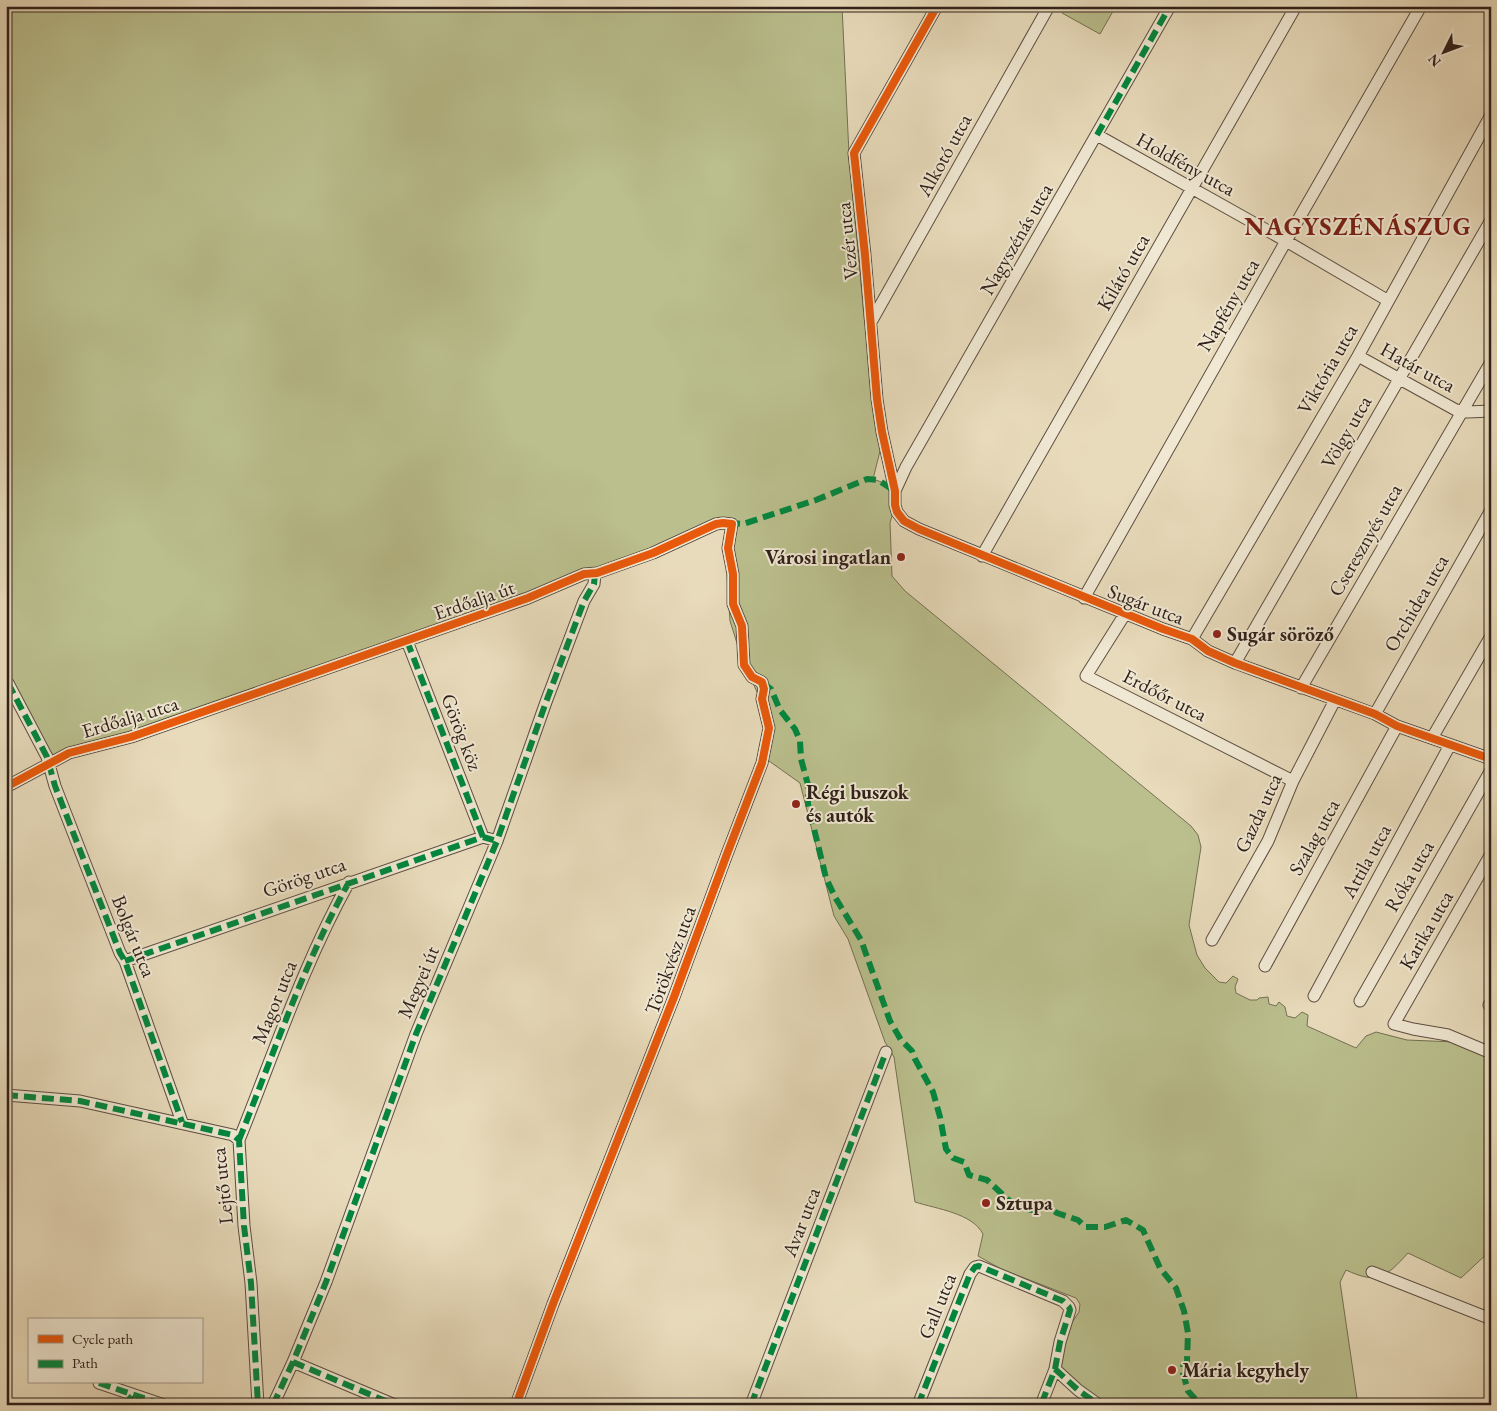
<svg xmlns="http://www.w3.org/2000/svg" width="1497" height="1411" font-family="'EB Garamond',serif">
	<rect width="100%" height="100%" fill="#e8dbbb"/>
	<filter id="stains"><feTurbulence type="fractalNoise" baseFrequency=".004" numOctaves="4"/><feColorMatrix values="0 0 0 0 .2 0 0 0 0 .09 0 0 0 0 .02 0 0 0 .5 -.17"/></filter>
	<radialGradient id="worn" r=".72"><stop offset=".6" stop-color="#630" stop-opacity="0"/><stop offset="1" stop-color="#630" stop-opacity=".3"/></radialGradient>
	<!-- green -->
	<path fill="#babf8d" stroke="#747054" d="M 6,6 L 842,6 L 849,154 L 864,316 L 881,447 L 873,479 L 884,483 L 895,491 L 895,505 L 890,523 L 892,576 L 905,591 L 1191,826 L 1198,835 L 1201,847 L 1189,925 L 1197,955 L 1205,968 L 1219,982 L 1226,983 L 1233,976 L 1238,979 L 1235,987 L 1236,993 L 1250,1000 L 1257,1000 L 1259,998 L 1268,997 L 1269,1004 L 1276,1006 L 1279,1002 L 1285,1007 L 1287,1016 L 1295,1018 L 1302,1012 L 1308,1015 L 1307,1026 L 1356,1048 L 1366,1036 L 1376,1032 L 1407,1040 L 1456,1042 L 1491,1059 L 1491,1250 L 1461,1278 L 1408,1253 C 1386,1277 1378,1285 1346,1270 L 1340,1282 L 1358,1405 L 1106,1405 L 1068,1377 L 1059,1368 L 1071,1324 L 1079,1312 L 1080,1304 L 1076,1298 L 1001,1269 L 978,1256 L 983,1234 C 972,1213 937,1209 915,1202 L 894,1057 L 885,1042 L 848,939 L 834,916 L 800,783 L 762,756 L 765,710 L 741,656 L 730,621 L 727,575 L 732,524 L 698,533 L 53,761 L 6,675 Z
		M 1066,6 L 1116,6 L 1100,34 L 1062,13 Z"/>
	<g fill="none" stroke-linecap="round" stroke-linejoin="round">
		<defs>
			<path id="minor" d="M 937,6 L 854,153 L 865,255 L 877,399 L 882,432 L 895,491 L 895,505 L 897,512 L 904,521 L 919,529 L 1163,629 L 1192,639 L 1208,651 L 1235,663 L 1375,714 L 1397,726 L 1491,759
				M 1097,135 L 1286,241 L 1387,300
				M 871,322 L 1049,6
				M 1358,356 L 1456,410 L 1468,412 L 1491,411
				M 895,491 L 906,467 L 1170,6
				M 982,556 L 1296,6
				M 1084,598 L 1286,241 L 1421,6
				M 1125,614 L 1086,676 L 1293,781
				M 1192,639 L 1358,356 L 1491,115
				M 407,641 L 483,837
				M 1235,663 L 1491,220
				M 8,683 L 47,757 L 55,786 L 120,953 L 125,961 L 182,1122
				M 1301,688 L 1491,362
				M 1375,714 L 1491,510
				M 1432,738 L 1491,636
				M 6,787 L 69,753 L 131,737 L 528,598 L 584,574 L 597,573 L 653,553 L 716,524 L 723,523 L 732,524 L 728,548 L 733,574 L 733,604 L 742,626 L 744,665 L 752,677 L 762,682 L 764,689 L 762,699 L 769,728 L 762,763 L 727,854 L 674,997 L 553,1304 L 516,1405
				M 1491,854 L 1394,1024 L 1413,1029 L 1448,1035 L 1491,1053
				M 1212,940 L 1268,841 L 1293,781 L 1335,700
				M 125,961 L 483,837 L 497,841
				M 1265,966 L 1397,726
				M 1314,996 L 1450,745
				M 1360,1001 L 1491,770
				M 1489,1005 L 1491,1006
				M 6,1095 L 80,1101 L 233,1135 L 239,1140 L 244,1226 L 251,1283 L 258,1405
				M 239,1140 C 274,1053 304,963 349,882
				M 1372,1272 L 1491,1319
				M 293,1362 L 395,1405
				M 1055,1369 L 1078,1390 L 1099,1405
				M 99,1383 L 164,1405
				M 273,1405 L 293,1362 L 326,1282 L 416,1034 L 497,841 L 546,702 L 584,601 L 594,584 L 595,574
				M 751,1405 L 886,1052
				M 918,1405 L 970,1274 L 975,1267 L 979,1266 L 1063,1301 L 1069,1307 L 1070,1310 L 1060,1342 L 1055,1369 L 1041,1405"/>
		</defs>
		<!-- minor casing -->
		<use href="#minor" stroke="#5d4f42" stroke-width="13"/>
		<!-- minor -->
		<use href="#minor" stroke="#f0e8d3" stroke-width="11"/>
		<!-- quiet -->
		<path stroke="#00873e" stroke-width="6" stroke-dasharray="12 6" stroke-linecap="butt" d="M 1097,135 L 1170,6
			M 728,523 L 743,524 L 816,500 L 867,479 L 878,480 L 895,491
			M 407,641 L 483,837
			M 762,682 L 771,689 L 780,710 L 795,729 L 800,741 L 801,759 L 808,785 L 808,804 L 826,878 L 835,897 L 861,940 L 890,1021 L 901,1040 L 912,1051 L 915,1059 L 933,1092 L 940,1117 L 946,1149 L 953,1158 L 964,1162 L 969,1175 L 987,1180 L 1014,1205 L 1032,1210 L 1039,1205 L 1046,1206 L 1057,1213 L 1078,1220 L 1085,1227 L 1105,1227 L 1126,1220 L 1143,1230 L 1160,1268 L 1176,1288 L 1184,1311 L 1188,1333 L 1187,1361 L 1183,1366 L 1183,1373 L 1188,1391 L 1196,1400 L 1216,1405
			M 8,683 L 47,757 L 55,786 L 120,953 L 125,961 L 182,1122
			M 125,961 L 483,837 L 497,841
			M 6,1095 L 80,1101 L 233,1135 L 239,1140 L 244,1226 L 251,1283 L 258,1405
			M 239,1140 C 274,1053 304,963 349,882
			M 293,1362 L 395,1405
			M 1055,1369 L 1078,1390 L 1099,1405
			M 99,1383 L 164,1405
			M 124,1405 L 132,1396
			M 273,1405 L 293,1362 L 326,1282 L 416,1034 L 497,841 L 546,702 L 584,601 L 594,584 L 595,574
			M 751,1405 L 886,1052
			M 918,1405 L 970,1274 L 975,1267 L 979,1266 L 1063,1301 L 1069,1307 L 1070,1310 L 1060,1342 L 1055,1369 L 1041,1405"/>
		<defs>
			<path id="cycleway" d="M 937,6 L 854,153 L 865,255 L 877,399 L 882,432 L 895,491 L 895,505 L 897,512 L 904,521 L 919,529 L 1163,629 L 1192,639 L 1208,651 L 1235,663 L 1375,714 L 1397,726 L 1491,759
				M 6,787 L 69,753 L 131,737 L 528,598 L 584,574 L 597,573 L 653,553 L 716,524 L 723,523 L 732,524 L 728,548 L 733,574 L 733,604 L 742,626 L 744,665 L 752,677 L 762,682 L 764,689 L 762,699 L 769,728 L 762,763 L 727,854 L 674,997 L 553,1304 L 516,1405"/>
		</defs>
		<!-- cycleway casing -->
		<use href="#cycleway" stroke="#f0e8d3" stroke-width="11"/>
		<!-- cycleway -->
		<use href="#cycleway" stroke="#e8590c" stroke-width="8"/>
	</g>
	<!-- markers -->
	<g fill="#8f2418" stroke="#f0e8d3" stroke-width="2">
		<circle cx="901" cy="557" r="5"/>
		<circle cx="1217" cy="634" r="5"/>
		<circle cx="796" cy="804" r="5"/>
		<circle cx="986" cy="1203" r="5"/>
		<circle cx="1172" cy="1370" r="5"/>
	</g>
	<g text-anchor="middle" stroke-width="4" stroke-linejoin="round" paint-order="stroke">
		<!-- street labels -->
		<g font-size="20" fill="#2f201a" stroke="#f0e8d3">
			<text transform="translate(944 155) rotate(-61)" y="7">Alkotó utca</text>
			<text transform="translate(1186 164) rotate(29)" y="7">Holdfény utca</text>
			<text transform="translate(1016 239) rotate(-60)" y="7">Nagyszénás utca</text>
			<text transform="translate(847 241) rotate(-96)" y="7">Vezér utca</text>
			<text transform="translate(1123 272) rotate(-60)" y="7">Kilátó utca</text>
			<text transform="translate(1228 305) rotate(-60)" y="7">Napfény utca</text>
			<text transform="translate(1418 367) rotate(29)" y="7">Határ utca</text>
			<text transform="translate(1327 369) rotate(-60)" y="7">Viktória utca</text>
			<text transform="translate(1346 432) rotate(-60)" y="7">Völgy utca</text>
			<text transform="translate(1365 540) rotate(-60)" y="7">Cseresznyés utca</text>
			<text transform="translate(474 600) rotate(-19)" y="7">Erdőalja út</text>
			<text transform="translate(1416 603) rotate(-60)" y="7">Orchidea utca</text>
			<text transform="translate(1146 604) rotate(21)" y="7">Sugár utca</text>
			<text transform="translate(1165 695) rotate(27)" y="7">Erdőőr utca</text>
			<text transform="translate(130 717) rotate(-17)" y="7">Erdőalja utca</text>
			<text transform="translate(462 732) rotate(69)" y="7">Görög köz</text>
			<text transform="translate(1258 813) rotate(-65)" y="7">Gazda utca</text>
			<text transform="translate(1314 837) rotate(-61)" y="7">Szalag utca</text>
			<text transform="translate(1366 861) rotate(-61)" y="7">Attila utca</text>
			<text transform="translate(1409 876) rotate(-60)" y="7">Róka utca</text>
			<text transform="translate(304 877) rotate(-19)" y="7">Görög utca</text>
			<text transform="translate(1426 930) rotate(-60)" y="7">Karika utca</text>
			<text transform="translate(134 936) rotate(68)" y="7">Bolgár utca</text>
			<text transform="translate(670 960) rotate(-70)" y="7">Törökvész utca</text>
			<text transform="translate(418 982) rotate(-67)" y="7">Megyei út</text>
			<text transform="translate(274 1002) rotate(-68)" y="7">Magor utca</text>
			<text transform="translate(222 1186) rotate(-96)" y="7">Lejtő utca</text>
			<text transform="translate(801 1222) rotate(-69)" y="7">Avar utca</text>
			<text transform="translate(937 1306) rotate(-68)" y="7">Gall utca</text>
		</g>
		<!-- poi labels -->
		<g font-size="20" font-weight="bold" fill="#2f201a" stroke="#f0e8d3" text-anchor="start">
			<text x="891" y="564" text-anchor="end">Városi ingatlan</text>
			<text x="1227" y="641">Sugár söröző</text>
			<text x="806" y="799">Régi buszok<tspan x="806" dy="23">és autók</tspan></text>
			<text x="996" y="1210">Sztupa</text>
			<text x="1182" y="1377">Mária kegyhely</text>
		</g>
		<!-- district labels -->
		<g font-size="25" font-weight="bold" letter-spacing="1" fill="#7a1f14" stroke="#f0e8d3">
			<text x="1358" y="235">NAGYSZÉNÁSZUG</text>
		</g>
	</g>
	<!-- margin -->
	<rect width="1497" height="1411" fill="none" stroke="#e8dbbb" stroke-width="25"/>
	<rect x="8" y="8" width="1482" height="1396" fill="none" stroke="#2f201a" stroke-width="2.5"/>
	<rect x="12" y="12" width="1472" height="1386" fill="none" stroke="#2f201a"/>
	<!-- legend -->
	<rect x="28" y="1318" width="175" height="65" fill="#f0e8d3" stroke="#a39889"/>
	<rect x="38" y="1335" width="25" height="8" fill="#e8590c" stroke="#a39889"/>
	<text x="72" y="1344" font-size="15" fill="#2f201a">Cycle path</text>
	<rect x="38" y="1360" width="25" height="8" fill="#00873e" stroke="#a39889"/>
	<text x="72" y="1368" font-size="15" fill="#2f201a">Path</text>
	<!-- north arrow -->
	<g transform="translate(1444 52) rotate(228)" stroke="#f0e8d3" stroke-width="4" paint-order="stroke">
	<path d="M0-4L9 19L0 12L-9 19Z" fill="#2f201a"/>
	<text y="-8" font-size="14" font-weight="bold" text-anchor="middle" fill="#2f201a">N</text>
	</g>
	<rect width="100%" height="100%" filter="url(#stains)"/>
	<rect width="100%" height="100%" fill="url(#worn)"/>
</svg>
